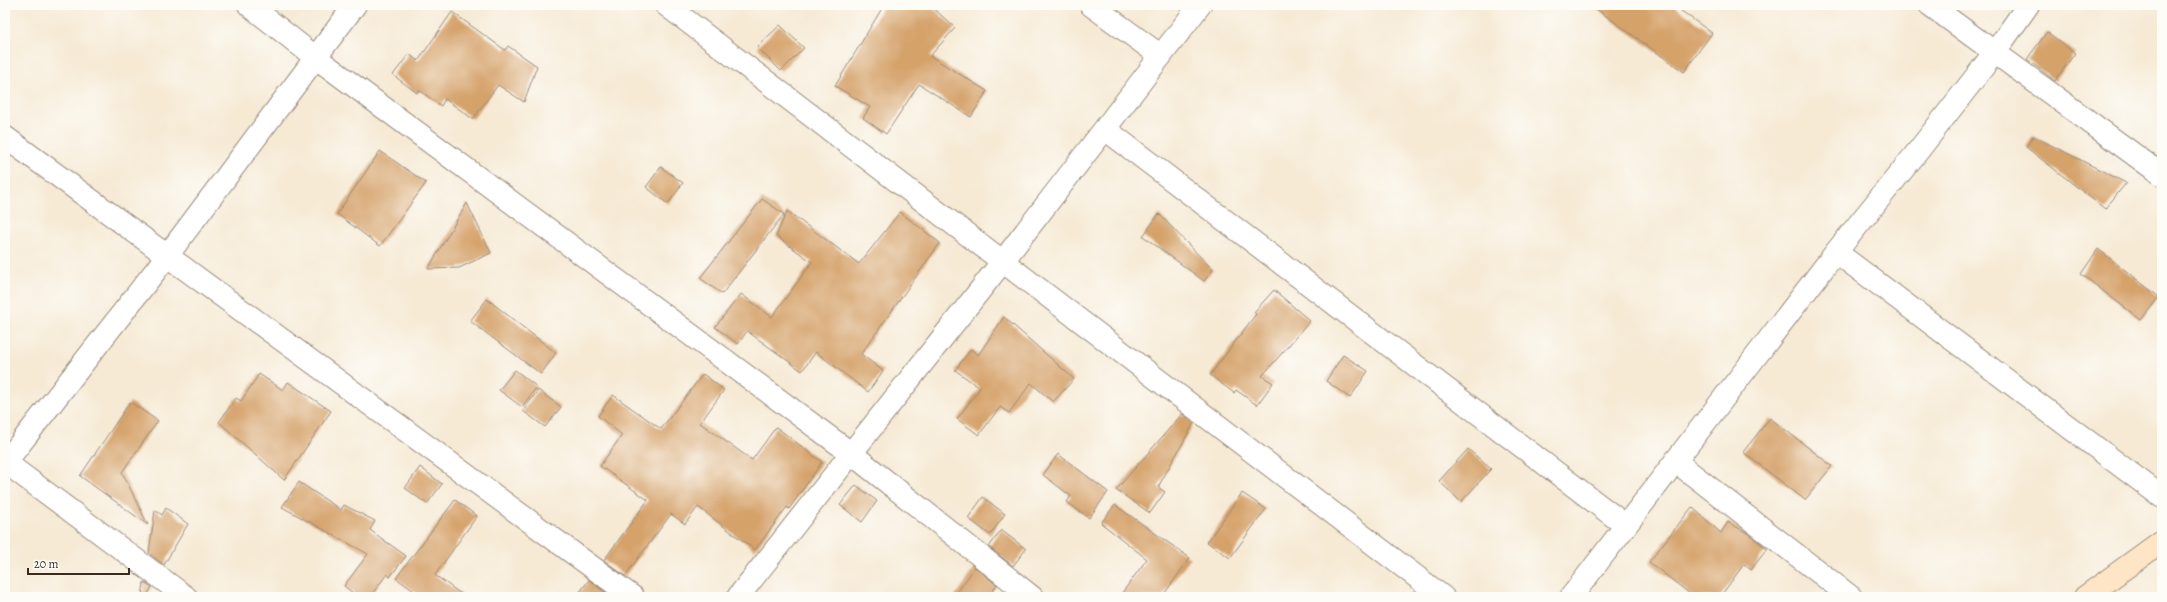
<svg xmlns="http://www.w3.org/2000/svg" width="2167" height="602" font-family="Alegreya,serif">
	<rect width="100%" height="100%" fill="#fdfcf7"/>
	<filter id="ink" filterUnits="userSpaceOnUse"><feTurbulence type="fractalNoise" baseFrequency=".025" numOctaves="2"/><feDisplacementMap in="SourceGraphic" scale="8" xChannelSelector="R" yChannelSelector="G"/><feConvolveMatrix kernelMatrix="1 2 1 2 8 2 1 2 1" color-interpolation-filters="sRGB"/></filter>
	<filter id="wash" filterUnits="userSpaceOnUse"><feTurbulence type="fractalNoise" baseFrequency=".012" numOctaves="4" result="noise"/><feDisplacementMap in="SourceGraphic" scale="16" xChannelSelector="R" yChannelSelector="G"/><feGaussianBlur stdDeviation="0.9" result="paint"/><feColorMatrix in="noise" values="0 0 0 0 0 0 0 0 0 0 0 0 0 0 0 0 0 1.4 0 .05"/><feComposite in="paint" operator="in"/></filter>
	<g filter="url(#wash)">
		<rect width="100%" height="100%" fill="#f6ead5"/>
		<g id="blocks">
			<!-- building -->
			<path fill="#d5a26a" d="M 884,5 L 930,5 L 955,28 L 930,56 L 987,91 L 971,117 L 919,84 L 886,134 L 863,118 L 870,107 L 835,86 Z
				M 1591,5 L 1673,5 L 1712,33 L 1684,72 Z
				M 452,12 L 505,50 L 508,46 L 537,66 L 524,102 L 498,85 L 473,119 L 445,99 L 441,106 L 419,90 L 417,93 L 393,75 L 409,54 L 418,61 Z
				M 780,25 L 804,48 L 781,71 L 757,47 Z
				M 2047,32 L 2075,53 L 2055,81 L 2027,59 Z
				M 2033,136 L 2126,183 L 2105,209 L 2026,147 Z
				M 380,151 L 426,183 L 380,246 L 337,214 Z
				M 661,167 L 683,183 L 668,204 L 646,187 Z
				M 762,199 L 784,214 L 722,294 L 700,278 Z
				M 467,203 L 491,253 L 459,268 L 428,269 Z
				M 787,211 L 859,264 L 900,212 L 940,243 L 861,354 L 883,371 L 868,392 L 816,352 L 802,371 L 747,331 L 738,344 L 715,327 L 741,294 L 772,317 L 812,262 L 776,236 Z
				M 1159,214 L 1213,270 L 1204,281 L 1143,236 Z
				M 2098,249 L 2159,297 L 2141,320 L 2081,274 Z
				M 1274,290 L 1310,321 L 1262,376 L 1273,383 L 1257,405 L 1236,390 L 1234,393 L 1210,375 L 1256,314 L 1254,312 Z
				M 487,299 L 556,353 L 541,374 L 470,321 Z
				M 1004,317 L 1074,379 L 1053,402 L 1031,383 L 1009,413 L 1000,407 L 979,435 L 957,419 L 980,388 L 955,370 L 971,349 L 978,355 Z
				M 1343,355 L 1368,371 L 1350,398 L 1326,381 Z
				M 515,370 L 537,387 L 522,407 L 499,390 Z
				M 259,374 L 283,390 L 288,382 L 331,411 L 284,480 L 219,422 L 236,398 L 241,401 Z
				M 703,374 L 724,390 L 700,423 L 752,460 L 776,427 L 822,462 L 789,509 L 787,507 L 755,550 L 698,507 L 685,524 L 671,514 L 625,576 L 604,560 L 648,500 L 600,466 L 622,435 L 598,416 L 613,395 L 661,429 Z
				M 538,390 L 561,407 L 545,427 L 523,411 Z
				M 130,402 L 158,421 L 122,472 L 148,525 L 80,476 Z
				M 1182,414 L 1194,423 L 1158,487 L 1165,492 L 1150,513 L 1116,490 Z
				M 1770,418 L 1832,466 L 1805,500 L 1743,452 Z
				M 1468,449 L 1491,469 L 1461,502 L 1439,481 Z
				M 1058,454 L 1108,492 L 1089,518 L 1067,502 L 1071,496 L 1043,475 Z
				M 420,467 L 442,484 L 427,504 L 405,488 Z
				M 299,482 L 341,510 L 344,505 L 375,521 L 370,530 L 406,556 L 390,577 L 387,574 L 370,597 L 358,597 L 344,586 L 368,554 L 282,507 Z
				M 856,485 L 877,501 L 862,522 L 840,505 Z
				M 1242,493 L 1266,509 L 1230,558 L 1207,542 Z
				M 983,497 L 1005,514 L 990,535 L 968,518 Z
				M 455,500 L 477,516 L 435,575 L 465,597 L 422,597 L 396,578 Z
				M 1115,505 L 1190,558 L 1162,597 L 1119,597 L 1147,559 L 1101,523 Z
				M 1692,507 L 1721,533 L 1728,522 L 1747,533 L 1767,549 L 1751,570 L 1744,564 L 1720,597 L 1694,597 L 1649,562 Z
				M 166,508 L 188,524 L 164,565 L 149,553 L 155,510 L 162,515 Z
				M 1001,530 L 1026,549 L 1013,566 L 989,547 Z
				M 975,567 L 997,585 L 988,597 L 954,597 Z
				M 589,580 L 610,596 L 609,597 L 576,597 Z
				M 144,582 L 152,587 L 146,597 L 142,597 Z"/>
		</g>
	</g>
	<g filter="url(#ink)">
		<use href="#blocks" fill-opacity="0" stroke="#988a7a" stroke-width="1"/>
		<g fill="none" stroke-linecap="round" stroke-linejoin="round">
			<defs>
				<path id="street" d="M 249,5 L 315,57 L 852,454 L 1032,597
					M 666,5 L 1443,597
					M 1091,5 L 1161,56
					M 1930,5 L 2162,175
					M 1105,129 L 1625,525
					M 5,137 L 633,597
					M 1836,252 L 2162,497
					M 1675,461 L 1851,597
					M 5,462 L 186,597
					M 5,463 L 167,256 L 355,5
					M 738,597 L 1003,261 L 1200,5
					M 1571,597 L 1836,252 L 1918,151 L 1995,52 L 2028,5"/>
				<path id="secondary" d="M 2085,597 L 2162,541"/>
			</defs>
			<!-- street casing -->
			<use href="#street" stroke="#988a7a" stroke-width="24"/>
			<!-- secondary casing -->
			<use href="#secondary" stroke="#988a7a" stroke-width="24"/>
			<!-- street -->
			<use href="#street" stroke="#fff" stroke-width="22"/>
			<!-- secondary -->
			<use href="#secondary" stroke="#fde5c5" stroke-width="22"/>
		</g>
	</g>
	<!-- margin -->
	<rect width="2167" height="602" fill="none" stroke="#fdfcf7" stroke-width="20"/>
	<!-- scale -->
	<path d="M28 568v6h101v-6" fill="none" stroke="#3b2a1e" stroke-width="2"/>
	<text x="34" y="568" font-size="12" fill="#3b2a1e" stroke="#fdfcf7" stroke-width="3" paint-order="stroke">20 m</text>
</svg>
